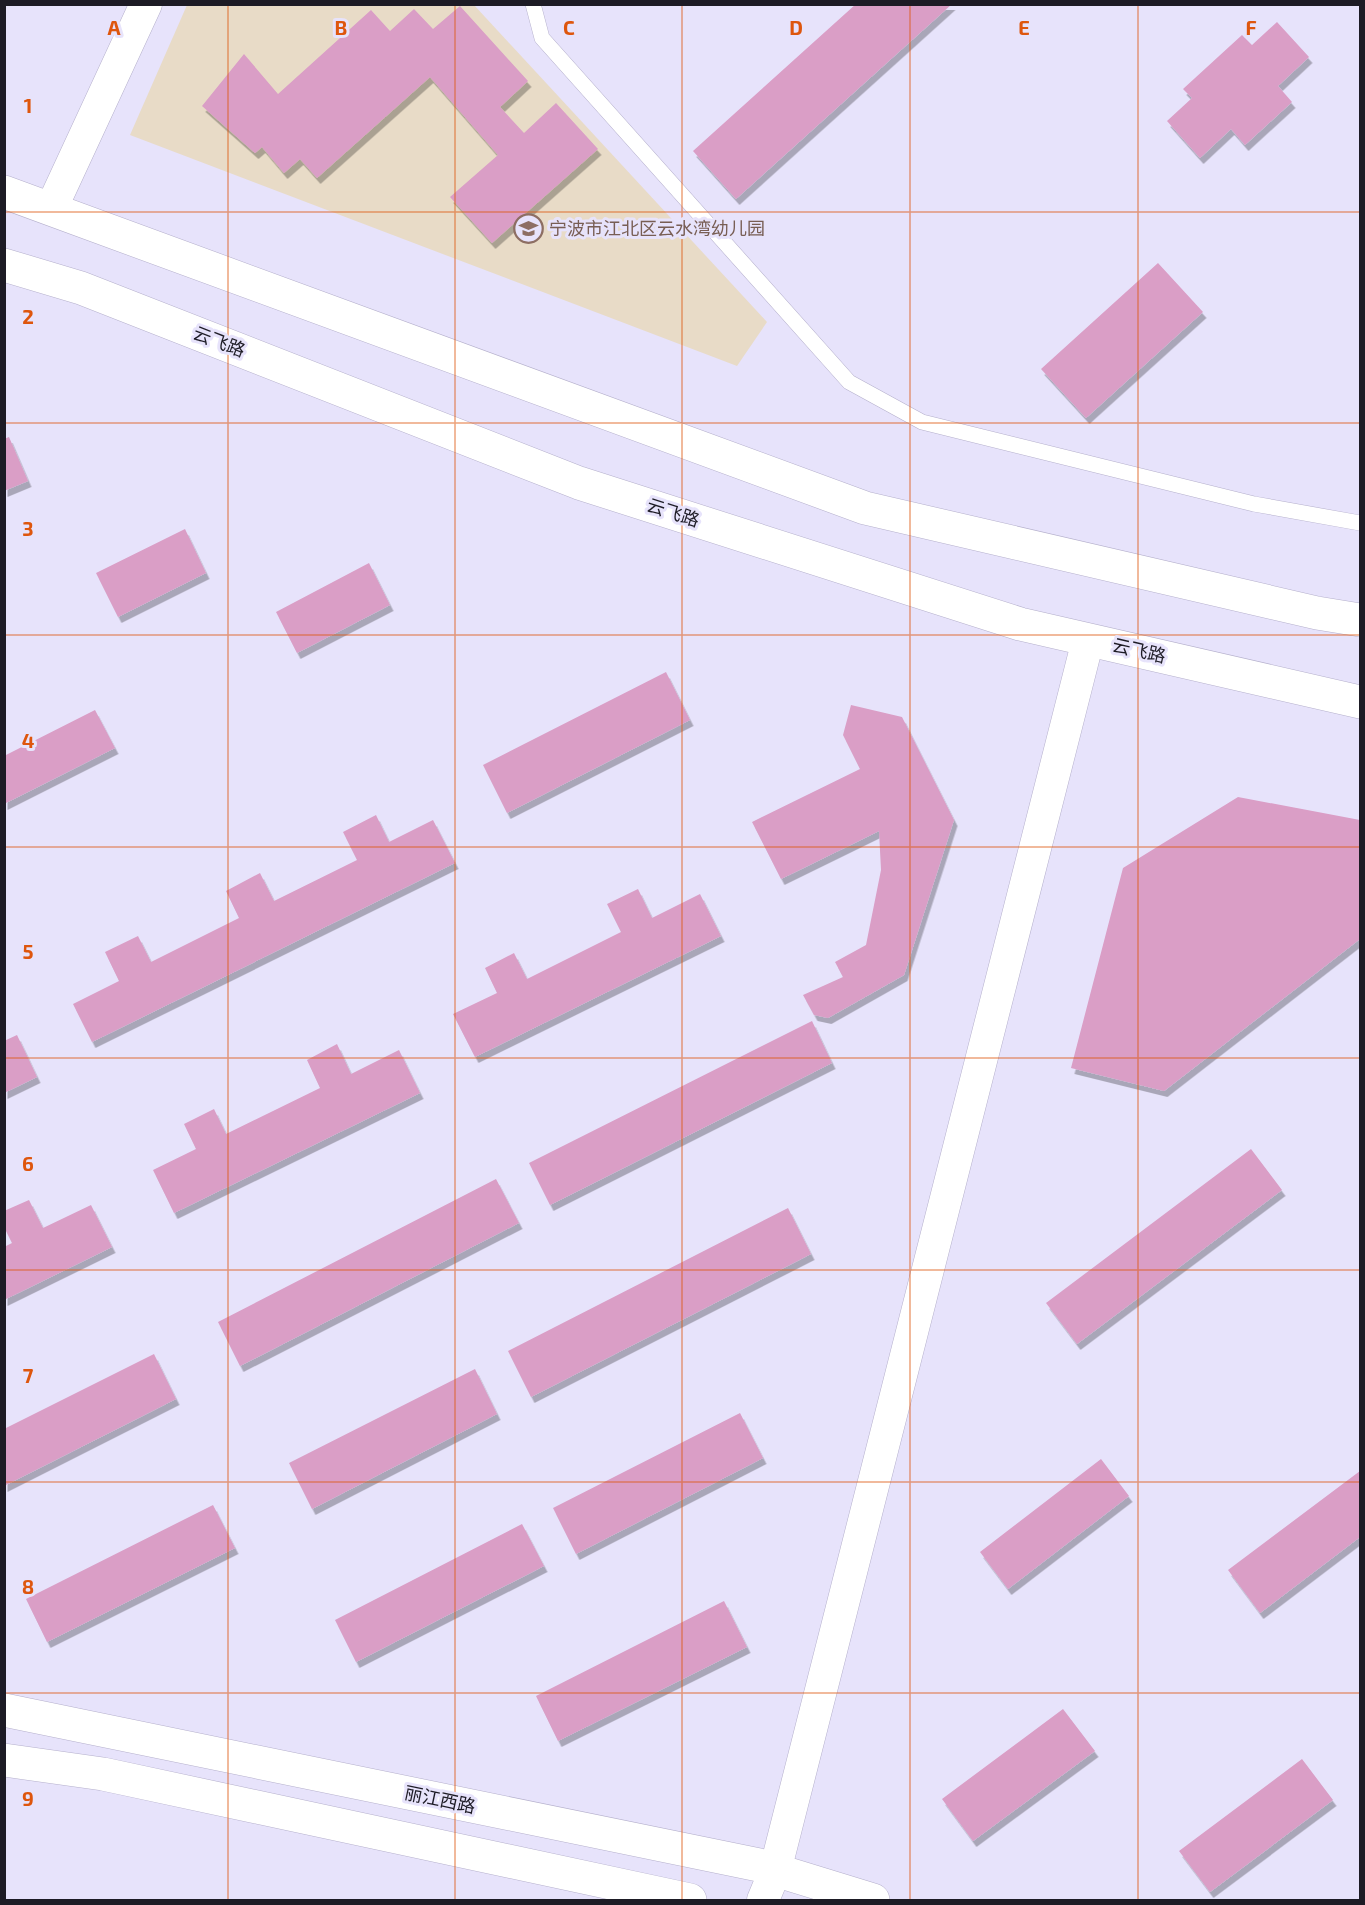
<svg xmlns="http://www.w3.org/2000/svg" width="1365" height="1905" font-family="'Exo 2','Noto Sans SC',sans-serif">
	<defs>
		<filter id="shadow"><feDropShadow dx="3.5" dy="6" stdDeviation="0" flood-color="#0004"/></filter>
	</defs>
	<rect width="100%" height="100%" fill="#e7e3fb"/>
	<!-- education -->
	<path fill="#e8dbc7" d="M 187,5 L 474,5 L 767,322 L 737,366 L 130,135 Z"/>
	<!-- building -->
	<path fill="#da9ec6" filter="url(#shadow)" d="M 856,4 L 952,4 L 736,199 L 693,151 Z
		M 460,6 L 528,81 L 500,107 L 524,133 L 556,103 L 598,149 L 492,243 L 450,197 L 498,155 L 430,77 L 317,178 L 300,159 L 284,173 L 262,147 L 255,153 L 202,106 L 244,54 L 278,94 L 371,10 L 390,31 L 414,9 L 433,29 Z
		M 1277,22 L 1309,57 L 1278,86 L 1292,102 L 1245,145 L 1231,129 L 1200,158 L 1167,121 L 1192,98 L 1183,89 L 1242,35 L 1252,45 Z
		M 1158,263 L 1203,312 L 1086,418 L 1041,369 Z
		M 9,437 L 28,481 L 4,491 L 4,439 Z
		M 185,529 L 206,573 L 118,617 L 96,573 Z
		M 369,563 L 390,605 L 297,653 L 276,612 Z
		M 666,672 L 690,720 L 507,813 L 483,765 Z
		M 851,705 L 902,717 L 954,820 L 904,975 L 828,1018 L 814,1015 L 803,995 L 843,977 L 835,962 L 866,945 L 881,870 L 879,831 L 781,879 L 752,822 L 860,769 L 843,735 Z
		M 95,710 L 115,748 L 4,804 L 4,756 Z
		M 1238,797 L 1360,820 L 1360,939 L 1164,1091 L 1071,1068 L 1123,868 Z
		M 376,815 L 389,842 L 433,820 L 455,863 L 92,1042 L 73,1004 L 119,981 L 105,952 L 138,936 L 151,962 L 239,918 L 226,891 L 260,873 L 274,901 L 357,860 L 343,832 Z
		M 638,889 L 652,918 L 700,894 L 721,936 L 475,1057 L 453,1014 L 497,993 L 485,968 L 514,953 L 527,979 L 621,932 L 607,904 Z
		M 812,1021 L 832,1063 L 550,1205 L 529,1163 Z
		M 17,1035 L 37,1077 L 4,1093 L 4,1041 Z
		M 337,1044 L 351,1074 L 399,1050 L 420,1093 L 174,1213 L 153,1170 L 196,1149 L 184,1124 L 214,1109 L 226,1134 L 320,1088 L 307,1060 Z
		M 1251,1149 L 1282,1190 L 1077,1344 L 1046,1303 Z
		M 496,1179 L 519,1223 L 240,1366 L 218,1322 Z
		M 29,1200 L 43,1228 L 91,1205 L 112,1247 L 4,1300 L 4,1247 L 12,1243 L 4,1227 L 4,1211 Z
		M 788,1208 L 811,1254 L 531,1397 L 508,1351 Z
		M 154,1354 L 176,1399 L 4,1486 L 4,1429 Z
		M 475,1369 L 497,1414 L 312,1509 L 289,1463 Z
		M 740,1413 L 763,1458 L 576,1554 L 553,1508 Z
		M 1101,1459 L 1129,1496 L 1008,1589 L 980,1552 Z
		M 1360,1471 L 1360,1537 L 1260,1613 L 1228,1570 Z
		M 213,1505 L 235,1548 L 47,1642 L 26,1599 Z
		M 522,1524 L 544,1566 L 356,1662 L 335,1620 Z
		M 724,1601 L 747,1647 L 558,1741 L 536,1696 Z
		M 1063,1709 L 1095,1751 L 973,1841 L 942,1799 Z
		M 1302,1759 L 1333,1800 L 1210,1892 L 1179,1851 Z"/>
	<g fill="none" stroke-linecap="round" stroke-linejoin="round">
		<defs>
			<path id="lane" d="M 533,4 L 542,38 L 849,382 L 922,422 L 1254,504 L 1360,523"/>
			<path id="street" d="M 51,209 L 146,4
				M 763,1900 L 775,1871 L 1088,640"/>
			<path id="secondary" d="M 4,192 L 865,508 L 1317,613 L 1360,620
				M 4,265 L 81,288 L 579,483 L 1020,624 L 1360,702
				M 4,1710 L 759,1865 L 873,1900
				M 4,1760 L 103,1774 L 690,1900"/>
		</defs>
		<!-- lane casing -->
		<use href="#lane" stroke="#b5b0cc" stroke-width="16"/>
		<!-- street casing -->
		<use href="#street" stroke="#b5b0cc" stroke-width="33"/>
		<!-- secondary casing -->
		<use href="#secondary" stroke="#b5b0cc" stroke-width="34"/>
		<!-- lane -->
		<use href="#lane" stroke="#fff" stroke-width="15"/>
		<!-- street -->
		<use href="#street" stroke="#fff" stroke-width="32"/>
		<!-- secondary -->
		<use href="#secondary" stroke="#fff" stroke-width="33"/>
	</g>
	<!-- grid -->
	<path fill="none" stroke="#de560d" stroke-width="1.5" stroke-opacity="0.55" d="M 228,4 L 228,1900M 455,4 L 455,1900M 682,4 L 682,1900M 910,4 L 910,1900M 1138,4 L 1138,1900M 4,212 L 1360,212M 4,423 L 1360,423M 4,635 L 1360,635M 4,847 L 1360,847M 4,1058 L 1360,1058M 4,1270 L 1360,1270M 4,1482 L 1360,1482M 4,1693 L 1360,1693"/>
	<!-- icons -->
	<defs>
		<symbol id="school-ring" viewBox="-11 -11 22 22"><circle r="9.5" fill="#e7e3fb" stroke="#8d6e63" stroke-width="1.5"/><path d="M0-5L7-2L0 1L-7-2ZM-4 1L0 2.5L4 1V4Q0 6-4 4Z" fill="#8d6e63"/></symbol>
	</defs>
	<g fill-rule="evenodd">
		<use href="#school-ring" x="512" y="212" width="33" height="33"/>
	</g>
	<g text-anchor="middle" stroke-width="6" stroke-linejoin="round" paint-order="stroke">
		<!-- education labels -->
		<g font-size="18" fill="#785e54" stroke="#e7e3fb" text-anchor="start">
			<text x="549" y="235">宁波市江北区云水湾幼儿园</text>
		</g>
		<!-- street labels -->
		<g font-size="18" fill="#1d1b25" stroke="#e7e3fb">
			<text transform="translate(219 342) rotate(21)" y="6">云飞路</text>
			<text transform="translate(673 513) rotate(18)" y="6">云飞路</text>
			<text transform="translate(1139 651) rotate(13)" y="6">云飞路</text>
			<text transform="translate(440 1800) rotate(12)" y="6">丽江西路</text>
		</g>
	</g>
	<g font-size="20" text-anchor="middle" font-weight="bold" fill="#de560d" stroke="#e7e3fb" stroke-width="6" stroke-linejoin="round" paint-order="stroke">
		<text x="114" y="35">A</text>
		<text x="341" y="35">B</text>
		<text x="569" y="35">C</text>
		<text x="796" y="35">D</text>
		<text x="1024" y="35">E</text>
		<text x="1251" y="35">F</text>
		<text x="28" y="113">1</text>
		<text x="28" y="324">2</text>
		<text x="28" y="536">3</text>
		<text x="28" y="748">4</text>
		<text x="28" y="959">5</text>
		<text x="28" y="1171">6</text>
		<text x="28" y="1383">7</text>
		<text x="28" y="1594">8</text>
		<text x="28" y="1806">9</text>
	</g>
	<!-- border -->
	<rect width="1365" height="1905" fill="none" stroke="#1d1b25" stroke-width="12"/>
</svg>
